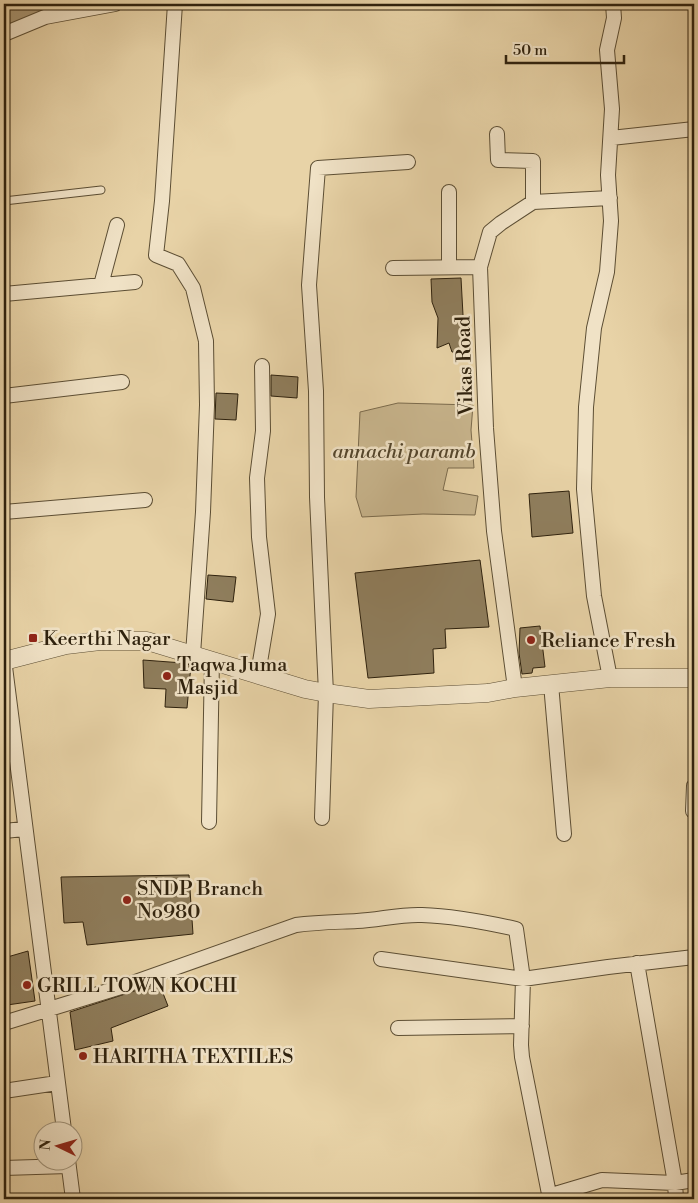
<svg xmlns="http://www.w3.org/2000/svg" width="698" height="1203" font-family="'Libre Bodoni',serif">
	<rect width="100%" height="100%" fill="#e8d3a7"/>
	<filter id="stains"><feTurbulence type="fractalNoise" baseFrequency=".004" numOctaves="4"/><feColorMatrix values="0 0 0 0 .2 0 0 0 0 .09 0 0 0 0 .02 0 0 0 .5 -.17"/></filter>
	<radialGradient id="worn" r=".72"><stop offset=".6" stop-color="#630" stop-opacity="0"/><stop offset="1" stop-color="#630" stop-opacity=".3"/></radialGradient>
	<!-- green -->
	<path fill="#c8b58d" stroke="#7b6b4d" d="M 398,403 L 473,405 L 471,430 L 474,468 L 448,468 L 443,490 L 478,496 L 475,515 L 423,514 L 362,517 L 356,497 L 360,412 Z"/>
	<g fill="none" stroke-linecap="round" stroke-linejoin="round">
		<!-- canal -->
		<path stroke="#a99673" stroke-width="16" d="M 4,21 L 53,4"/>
	</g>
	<!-- building -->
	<path fill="#8f7e5d" stroke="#2e210d" d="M 461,278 L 465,352 L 452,352 L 449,343 L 437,348 L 438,318 L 432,302 L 431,279 Z
		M 271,375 L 298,377 L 297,398 L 271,396 Z
		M 216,393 L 238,394 L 236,420 L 215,419 Z
		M 569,491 L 573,533 L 532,537 L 529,494 Z
		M 480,560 L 489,627 L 445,629 L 446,648 L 433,649 L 434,673 L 368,678 L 355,573 Z
		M 208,575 L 236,577 L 233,602 L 206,599 Z
		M 540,626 L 545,667 L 533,668 L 532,673 L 522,674 L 519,653 L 520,628 Z
		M 143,660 L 183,663 L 191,665 L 187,708 L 165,707 L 166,689 L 144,688 Z
		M 189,875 L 193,934 L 87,945 L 83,922 L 64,923 L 61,877 Z
		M 28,951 L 35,1001 L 7,1005 L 4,989 L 4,958 Z
		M 159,983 L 168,1006 L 111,1028 L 113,1041 L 75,1050 L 70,1012 Z"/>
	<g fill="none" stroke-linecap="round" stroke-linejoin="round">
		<defs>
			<path id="service" d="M 4,201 L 101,190"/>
			<path id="minor" d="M 175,4 L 162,201 L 156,255 L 178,264 L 193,288 L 206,341 L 207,405 L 203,512 L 193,654
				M 4,34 L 45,17 L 115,4
				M 497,134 L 498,160 L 533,161 L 533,202
				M 611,138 L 694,129
				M 449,267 L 449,192
				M 393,268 L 480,267
				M 101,285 L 117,225
				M 4,294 L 135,282
				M 4,396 L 122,382
				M 4,512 L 145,500
				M 4,659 L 64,1130
				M 258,674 L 268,614 L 259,537 L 257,478 L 263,431 L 262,366
				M 610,678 L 594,596 L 584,489 L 586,407 L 594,328 L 607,272 L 611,221 L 608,175 L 612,109 L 607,50 L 614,18 L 613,4
				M 551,684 L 564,834
				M 515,688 L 494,531 L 486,428 L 480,267 L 490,232 L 501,223 L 533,202 L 610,198
				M 693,811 L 694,786
				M 322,818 L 326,693 L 317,497 L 316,391 L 309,285 L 318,168 L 408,162
				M 209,822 L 212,660
				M 4,831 L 24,829
				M 381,959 L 523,979 L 608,967 L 694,957
				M 637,963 L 675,1183 L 676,1199
				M 4,1023 L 121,987 L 296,925 C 317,922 337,922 357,921 C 379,920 400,914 422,915 C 453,916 485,922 516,929 L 523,979 L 521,1045 L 522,1057 L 550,1199
				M 398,1028 L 522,1026
				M 4,1091 L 57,1083
				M 68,1160 L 73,1199
				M 4,1168 L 68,1166
				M 549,1199 L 555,1194 L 602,1180 L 675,1183 L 694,1180"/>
			<path id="tertiary" d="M 4,661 L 66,645 L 100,641 L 147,641 L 305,689 L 326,693 L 369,699 L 488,693 L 515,688 L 610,678 L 694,678"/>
		</defs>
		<!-- service casing -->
		<use href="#service" stroke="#5c4e34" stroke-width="9"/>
		<!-- minor casing -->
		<use href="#minor" stroke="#5c4e34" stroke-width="16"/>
		<!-- tertiary casing -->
		<use href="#tertiary" stroke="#5c4e34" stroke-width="19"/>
		<!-- service -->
		<use href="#service" stroke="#f0e2c6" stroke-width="7"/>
		<!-- minor -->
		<use href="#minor" stroke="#f0e2c6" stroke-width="14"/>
		<!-- tertiary -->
		<use href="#tertiary" stroke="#f0e2c6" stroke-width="18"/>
	</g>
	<!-- markers -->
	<g fill="#8f2418" stroke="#f0e2c6" stroke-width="2">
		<rect x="28" y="633" width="10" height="10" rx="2.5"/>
		<circle cx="531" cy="640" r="5"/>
		<circle cx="167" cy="676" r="5"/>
		<circle cx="127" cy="900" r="5"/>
		<circle cx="27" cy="985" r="5"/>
		<circle cx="83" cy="1056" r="5"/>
	</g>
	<g text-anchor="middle" stroke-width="5" stroke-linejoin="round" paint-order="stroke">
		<!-- street labels -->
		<g font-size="20" fill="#2e210d" stroke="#f0e2c6">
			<text transform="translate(464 366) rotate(-92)" y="7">Vikas Road</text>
		</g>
		<!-- park labels -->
		<g font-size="20" font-style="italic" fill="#54462d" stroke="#f0e2c6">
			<text x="404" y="458">annachi paramb</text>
		</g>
		<!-- poi labels -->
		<g font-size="20" fill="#2e210d" stroke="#f0e2c6" text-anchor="start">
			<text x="43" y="645">Keerthi Nagar</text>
			<text x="541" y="647">Reliance Fresh</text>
			<text x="177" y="671">Taqwa Juma<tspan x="177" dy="23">Masjid</tspan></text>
			<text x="137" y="895">SNDP Branch<tspan x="137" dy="23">No980</tspan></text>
			<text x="37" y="992">GRILL TOWN KOCHI</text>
			<text x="93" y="1063">HARITHA TEXTILES</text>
		</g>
	</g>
	<!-- margin -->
	<rect width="698" height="1203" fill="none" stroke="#e8d3a7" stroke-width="20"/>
	<rect x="5" y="5" width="688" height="1193" fill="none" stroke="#2e210d" stroke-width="2.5"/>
	<rect x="10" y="10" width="678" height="1183" fill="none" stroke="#2e210d"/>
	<!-- north arrow -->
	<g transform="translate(58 1146) rotate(275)"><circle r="24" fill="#f0e2c6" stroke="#a2957c"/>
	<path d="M0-4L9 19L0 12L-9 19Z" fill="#8f2418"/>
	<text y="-8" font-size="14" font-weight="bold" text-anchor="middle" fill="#2e210d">N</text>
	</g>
	<!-- scale -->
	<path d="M506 55v8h118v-8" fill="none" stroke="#2e210d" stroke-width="2.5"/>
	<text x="513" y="55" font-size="15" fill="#2e210d" stroke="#f0e2c6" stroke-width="4" paint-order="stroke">50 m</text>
	<rect width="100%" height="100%" filter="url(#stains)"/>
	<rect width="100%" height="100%" fill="url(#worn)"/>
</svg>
